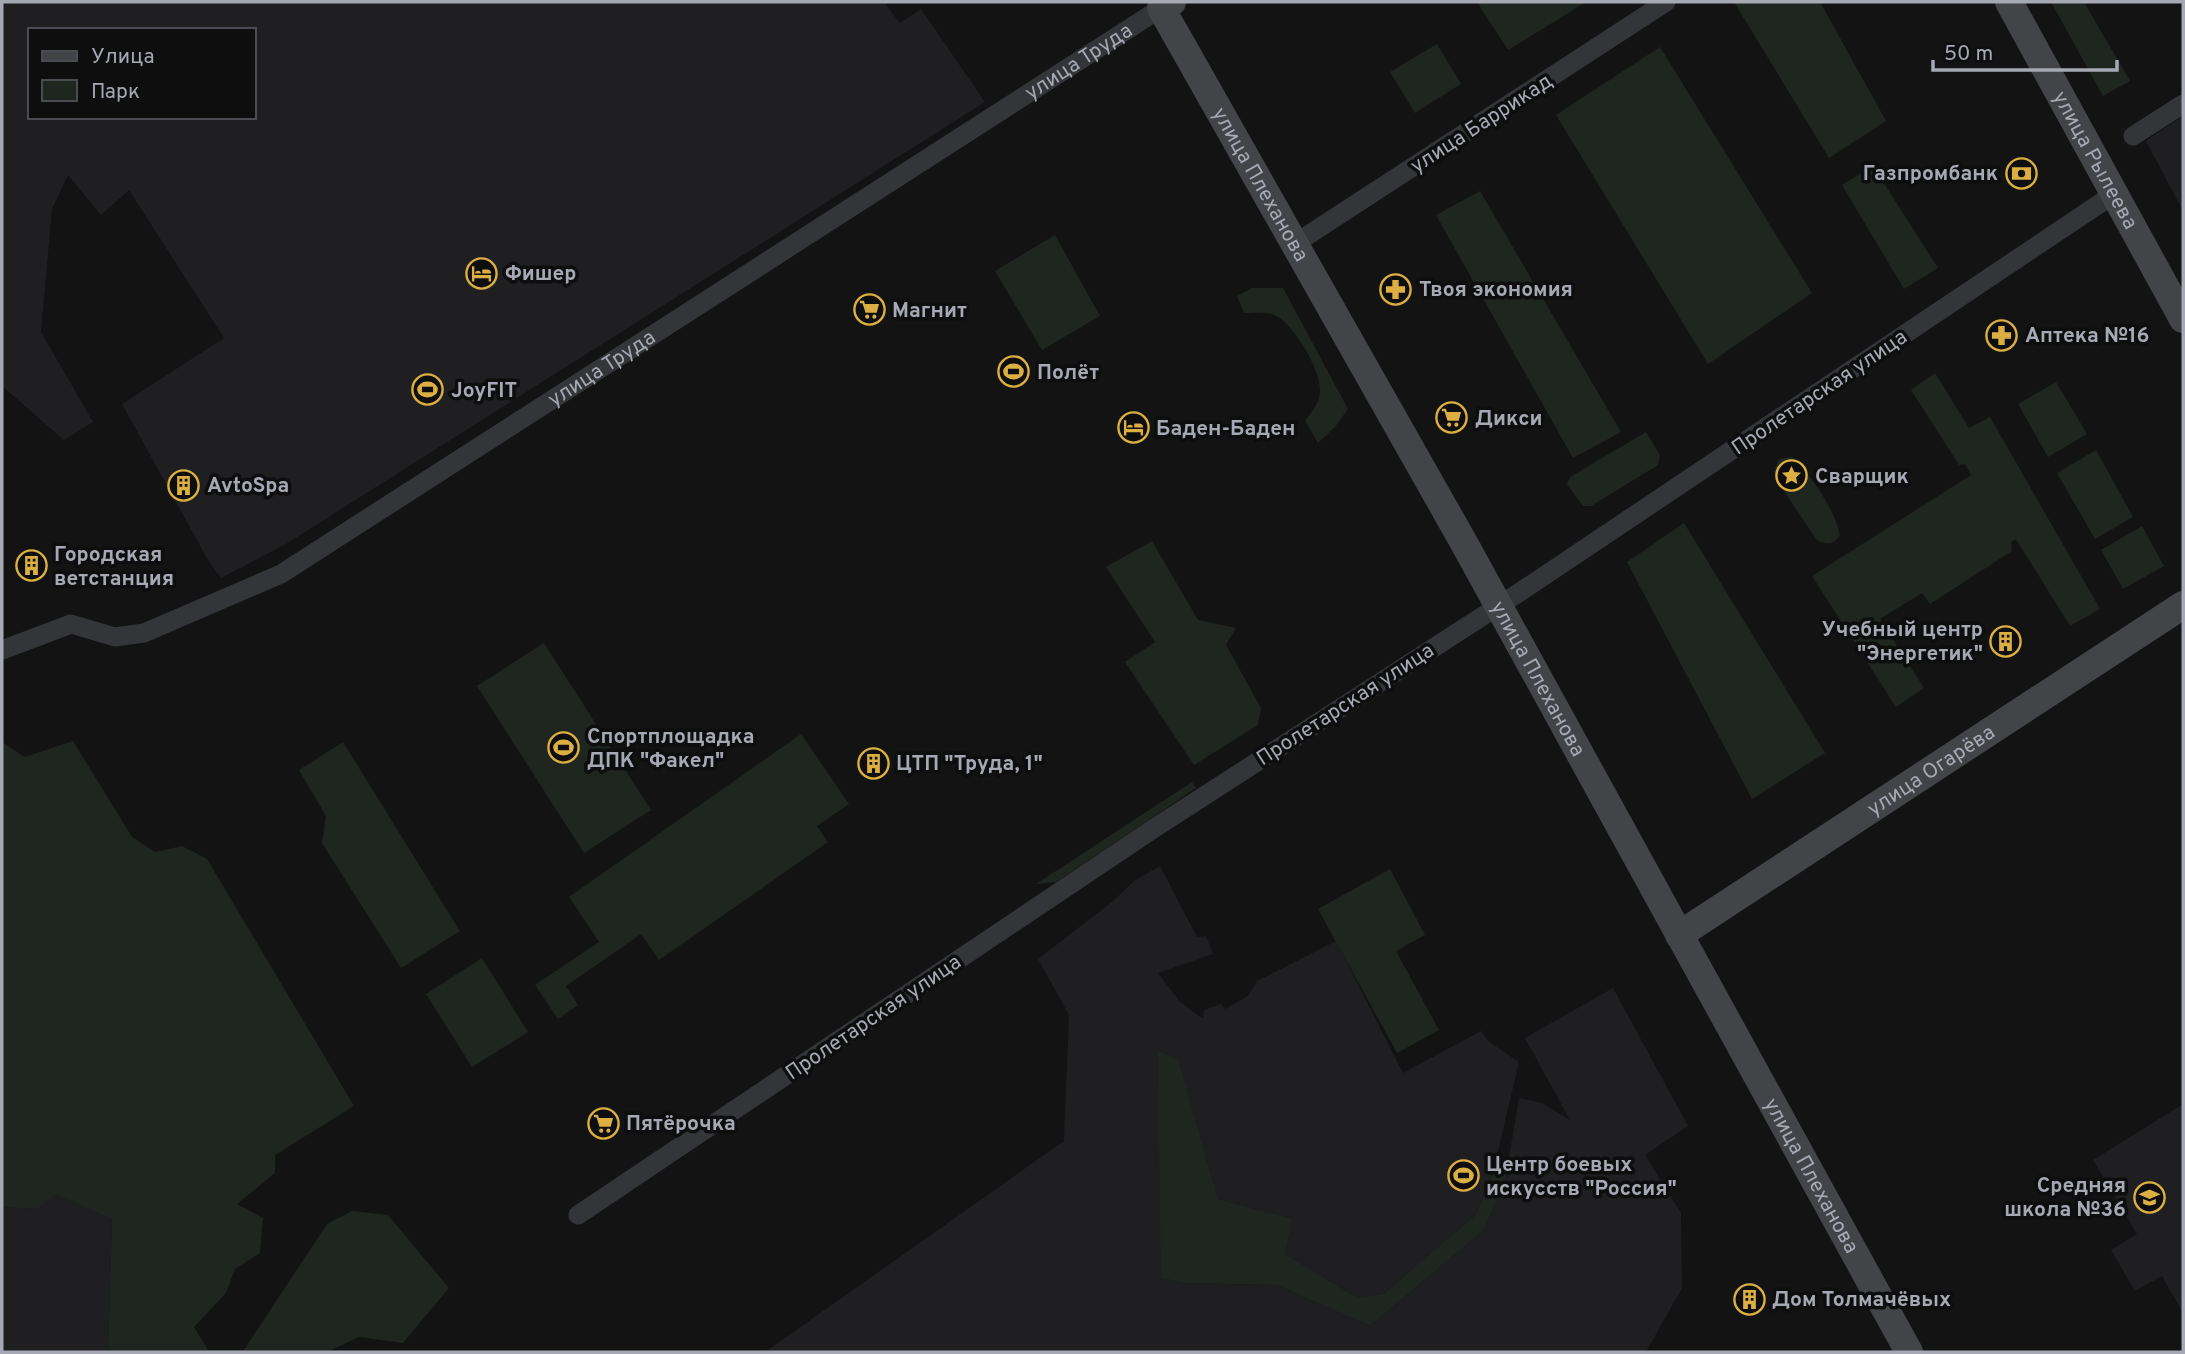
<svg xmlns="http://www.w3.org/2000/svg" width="2185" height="1354" font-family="Overpass,sans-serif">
	<rect width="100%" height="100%" fill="#131314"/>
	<!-- built -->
	<path fill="#1f1f21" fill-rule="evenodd" d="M 2,2 L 884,2 L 900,23 L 921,9 L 985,102 L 286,544 L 221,578 L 208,560 L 122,404 L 224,338 L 129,190 L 101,215 L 68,175 L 52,209 L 41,332 L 93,422 L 64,440 L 2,386 ZM 30,30 L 254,30 L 254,117 L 30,117 Z
		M 2183,116 L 2183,211 L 2146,141 Z
		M 1160,866 L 1197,937 L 1206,936 L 1213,954 L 1158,973 L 1180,1002 L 1203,1019 L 1204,1010 L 1221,1004 L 1225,1009 L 1248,996 L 1257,981 L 1336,941 L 1403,1073 L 1481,1031 L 1488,1041 L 1519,1062 L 1491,1181 L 1475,1215 L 1383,1294 L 1358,1298 L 1285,1254 L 1293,1219 L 1218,1199 L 1178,1060 L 1161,1278 L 1185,1283 L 1277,1285 L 1370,1326 L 1484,1230 L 1505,1181 L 1519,1098 L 1542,1103 L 1570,1120 L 1525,1038 L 1613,988 L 1688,1126 L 1645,1155 L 1681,1213 L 1682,1288 L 1646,1352 L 765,1352 L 1064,1141 L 1069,1015 L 1038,959 L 1112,902 L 1134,881 Z
		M 2183,1104 L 2183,1313 L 2162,1276 L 2135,1291 L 2111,1250 L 2137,1234 L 2093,1160 Z
		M 56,1193 L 112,1219 L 108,1352 L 2,1352 L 2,1207 L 37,1209 Z"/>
	<!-- green -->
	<path fill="#1f2620" d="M 1477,2 L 1586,2 L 1508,50 Z
		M 1734,2 L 1820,2 L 1886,121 L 1829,158 Z
		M 2051,2 L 2084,2 L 2130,81 L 2103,96 Z
		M 1437,44 L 1461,84 L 1415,113 L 1390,72 Z
		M 1660,47 L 1812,293 L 1708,364 L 1556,115 Z
		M 1873,166 L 1938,268 L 1904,289 L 1842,185 Z
		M 1480,191 L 1621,432 L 1573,458 L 1436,215 Z
		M 1055,235 L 1100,316 L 1042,350 L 995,271 Z
		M 1252,288 L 1283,288 L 1348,409 L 1335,427 L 1318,443 L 1305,420 C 1313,411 1319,404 1320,391 C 1321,370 1293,321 1272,314 C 1264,312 1252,313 1244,313 L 1237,296 Z
		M 1935,373 L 1969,428 L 1990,417 L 2100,609 L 2070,626 L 2016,539 L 2011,542 L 2012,551 L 1930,604 L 1922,593 L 1880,619 L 1924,688 L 1896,707 L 1812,576 L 1971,475 L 1965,464 L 1959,465 L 1911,390 Z
		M 2056,382 L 2087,434 L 2048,457 L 2018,404 Z
		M 1646,432 L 1660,455 L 1658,465 L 1591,506 L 1583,506 L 1567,484 L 1570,477 Z
		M 2096,450 L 2133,517 L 2095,539 L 2057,473 Z
		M 1792,457 C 1811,475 1835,509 1840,536 C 1832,545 1828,545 1817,540 L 1777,481 L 1774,471 L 1779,459 Z
		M 1684,523 L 1825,753 L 1752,799 L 1627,562 Z
		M 2142,526 L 2164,566 L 2123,589 L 2101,550 Z
		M 1152,541 L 1198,620 L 1236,628 L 1226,645 L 1261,708 L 1258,725 L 1194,765 L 1125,662 L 1155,642 L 1106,567 Z
		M 544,643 L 651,810 L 584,853 L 477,686 Z
		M 801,734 L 849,804 L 817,826 L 828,842 L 659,960 L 641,934 L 566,986 L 578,1005 L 558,1019 L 535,985 L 599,942 L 569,897 Z
		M 73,741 L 132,837 L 155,852 L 182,846 L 207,859 L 354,1106 L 275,1155 L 275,1173 L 237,1204 L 263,1218 L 260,1253 L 235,1269 L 226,1293 L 194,1327 L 208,1350 L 244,1350 L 327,1224 L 352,1211 L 388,1215 L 449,1288 L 403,1343 L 359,1337 L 327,1352 L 108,1352 L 112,1219 L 56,1194 L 37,1209 L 2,1207 L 2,742 L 25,757 Z
		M 343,742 L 460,931 L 401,968 L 322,843 L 326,816 L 299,770 Z
		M 1192,782 L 1196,788 L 1056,882 L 1036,884 Z
		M 1390,869 L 1425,935 L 1396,951 L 1439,1030 L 1397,1053 L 1318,909 Z
		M 482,958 L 528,1032 L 472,1067 L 426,994 Z
		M 1158,1051 L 1178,1059 L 1218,1199 L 1293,1219 L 1285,1254 L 1358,1298 L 1383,1294 L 1475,1215 L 1491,1181 L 1496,1159 L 1509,1157 L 1505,1181 L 1484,1230 L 1370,1326 L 1277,1285 L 1185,1283 L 1161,1278 Z"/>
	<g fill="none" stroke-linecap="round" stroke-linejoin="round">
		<!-- street -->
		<g stroke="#343538" stroke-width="19">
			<path d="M 2133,136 L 2183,104"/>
			<path d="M 1296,243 L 1666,2"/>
			<path id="s1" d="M 2,650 L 71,624 L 115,637 L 144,633 L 281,574 L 1161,8"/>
			<path d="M 578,1215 L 1153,829 L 1520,592 L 2114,194"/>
		</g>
		<!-- secondary -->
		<g stroke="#424448" stroke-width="28">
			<path id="s2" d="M 1172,2 L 1161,8 L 1464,543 L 1909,1352"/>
			<path id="s3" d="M 2009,2 L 2183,319"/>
			<path id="s4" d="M 1679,935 L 2183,605"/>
		</g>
	</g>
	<!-- icons -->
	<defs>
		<symbol id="bank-ring" viewBox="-11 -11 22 22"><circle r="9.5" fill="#0e0e0f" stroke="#dcaf42" stroke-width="1.5"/><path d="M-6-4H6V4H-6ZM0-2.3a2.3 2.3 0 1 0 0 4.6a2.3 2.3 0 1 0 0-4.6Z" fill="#dcaf42"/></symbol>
		<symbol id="hotel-ring" viewBox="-11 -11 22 22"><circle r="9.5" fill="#0e0e0f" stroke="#dcaf42" stroke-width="1.5"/><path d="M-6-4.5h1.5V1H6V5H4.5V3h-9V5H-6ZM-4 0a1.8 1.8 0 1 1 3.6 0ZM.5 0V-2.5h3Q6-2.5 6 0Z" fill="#dcaf42"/></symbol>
		<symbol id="pharmacy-ring" viewBox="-11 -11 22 22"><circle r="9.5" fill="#0e0e0f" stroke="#dcaf42" stroke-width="1.5"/><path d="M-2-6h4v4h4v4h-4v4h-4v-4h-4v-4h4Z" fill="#dcaf42"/></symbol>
		<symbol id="supermarket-ring" viewBox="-11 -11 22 22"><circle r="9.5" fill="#0e0e0f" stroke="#dcaf42" stroke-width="1.5"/><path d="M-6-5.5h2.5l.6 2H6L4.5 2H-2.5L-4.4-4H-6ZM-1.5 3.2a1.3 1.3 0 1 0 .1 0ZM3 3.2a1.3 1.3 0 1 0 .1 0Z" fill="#dcaf42"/></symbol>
		<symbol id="stadium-ring" viewBox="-11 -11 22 22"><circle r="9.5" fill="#0e0e0f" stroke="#dcaf42" stroke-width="1.5"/><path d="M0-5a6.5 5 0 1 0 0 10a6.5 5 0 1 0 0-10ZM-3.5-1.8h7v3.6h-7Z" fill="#dcaf42"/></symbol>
		<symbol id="sight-ring" viewBox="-11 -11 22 22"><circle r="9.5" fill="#0e0e0f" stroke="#dcaf42" stroke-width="1.5"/><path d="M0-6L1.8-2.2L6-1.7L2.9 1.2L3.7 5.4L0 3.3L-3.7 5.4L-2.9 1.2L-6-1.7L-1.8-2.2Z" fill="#dcaf42"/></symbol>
		<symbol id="building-ring" viewBox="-11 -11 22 22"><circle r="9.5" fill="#0e0e0f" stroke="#dcaf42" stroke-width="1.5"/><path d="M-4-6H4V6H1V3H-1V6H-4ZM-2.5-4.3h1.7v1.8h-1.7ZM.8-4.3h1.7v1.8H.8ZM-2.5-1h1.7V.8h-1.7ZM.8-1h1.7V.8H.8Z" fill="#dcaf42"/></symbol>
		<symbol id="school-ring" viewBox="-11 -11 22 22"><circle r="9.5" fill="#0e0e0f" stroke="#dcaf42" stroke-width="1.5"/><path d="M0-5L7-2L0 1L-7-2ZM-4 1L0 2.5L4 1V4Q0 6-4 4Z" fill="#dcaf42"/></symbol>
	</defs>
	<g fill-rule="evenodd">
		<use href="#bank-ring" x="2004" y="156" width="35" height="35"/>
		<use href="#hotel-ring" x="464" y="256" width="35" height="35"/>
		<use href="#pharmacy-ring" x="1378" y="272" width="35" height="35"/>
		<use href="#supermarket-ring" x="852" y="292" width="35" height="35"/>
		<use href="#pharmacy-ring" x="1984" y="318" width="35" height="35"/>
		<use href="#stadium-ring" x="996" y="354" width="35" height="35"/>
		<use href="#stadium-ring" x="410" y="372" width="35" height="35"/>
		<use href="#supermarket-ring" x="1434" y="400" width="35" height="35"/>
		<use href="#hotel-ring" x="1116" y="410" width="35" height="35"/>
		<use href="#sight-ring" x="1774" y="458" width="35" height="35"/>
		<use href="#building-ring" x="166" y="468" width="35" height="35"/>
		<use href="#building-ring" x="14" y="548" width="35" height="35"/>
		<use href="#building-ring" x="1988" y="624" width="35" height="35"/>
		<use href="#stadium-ring" x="546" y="730" width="35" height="35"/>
		<use href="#building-ring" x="856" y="746" width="35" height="35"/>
		<use href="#supermarket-ring" x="586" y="1106" width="35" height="35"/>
		<use href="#stadium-ring" x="1446" y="1158" width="35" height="35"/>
		<use href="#school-ring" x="2132" y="1180" width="35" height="35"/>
		<use href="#building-ring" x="1732" y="1282" width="35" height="35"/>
	</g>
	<g text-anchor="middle" stroke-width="7" stroke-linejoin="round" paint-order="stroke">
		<!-- street labels -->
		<g font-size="21" fill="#a6a9b3" stroke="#0e0e0f">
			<text dy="7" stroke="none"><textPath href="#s1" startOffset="1246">улица Труда</textPath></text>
			<text transform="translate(1481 123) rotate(-33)" y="7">улица Баррикад</text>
			<text dy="7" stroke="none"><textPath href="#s3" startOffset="180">улица Рылеева</textPath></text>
			<text dy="7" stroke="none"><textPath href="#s2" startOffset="215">улица Плеханова</textPath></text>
			<text dy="7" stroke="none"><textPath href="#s1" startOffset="679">улица Труда</textPath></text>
			<text transform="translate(1819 392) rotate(-34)" y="7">Пролетарская улица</text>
			<text dy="7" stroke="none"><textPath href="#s2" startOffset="782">улица Плеханова</textPath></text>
			<text transform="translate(1345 704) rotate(-33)" y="7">Пролетарская улица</text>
			<text dy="7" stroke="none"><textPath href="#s4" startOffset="301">улица Огарёва</textPath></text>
			<text transform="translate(873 1017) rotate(-34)" y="7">Пролетарская улица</text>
			<text dy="7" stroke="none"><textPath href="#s2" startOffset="1349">улица Плеханова</textPath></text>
		</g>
		<!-- poi labels -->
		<g font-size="21" font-weight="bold" fill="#a6a9b3" stroke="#0e0e0f" text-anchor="start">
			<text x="1998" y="180" text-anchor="end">Газпромбанк</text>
			<text x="505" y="280">Фишер</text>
			<text x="1419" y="296">Твоя экономия</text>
			<text x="892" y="317">Магнит</text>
			<text x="2025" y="342">Аптека №16</text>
			<text x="1037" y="379">Полёт</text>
			<text x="451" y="397">JoyFIT</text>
			<text x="1475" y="425">Дикси</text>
			<text x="1156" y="435">Баден-Баден</text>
			<text x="1815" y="483">Сварщик</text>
			<text x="207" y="492">AvtoSpa</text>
			<text x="54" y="561">Городская<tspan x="54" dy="24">ветстанция</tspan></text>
			<text x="1983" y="636" text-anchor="end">Учебный центр<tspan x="1983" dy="24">"Энергетик"</tspan></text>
			<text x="587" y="743">Спортплощадка<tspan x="587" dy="24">ДПК "Факел"</tspan></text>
			<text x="896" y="770">ЦТП "Труда, 1"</text>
			<text x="626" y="1130">Пятёрочка</text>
			<text x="1486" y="1171">Центр боевых<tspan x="1486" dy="24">искусств "Россия"</tspan></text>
			<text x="2126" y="1192" text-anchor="end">Средняя<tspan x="2126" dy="24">школа №36</tspan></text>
			<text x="1772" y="1306">Дом Толмачёвых</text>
		</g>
	</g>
	<!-- border -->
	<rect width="2185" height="1354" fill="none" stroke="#a6a9b3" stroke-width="7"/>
	<!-- legend -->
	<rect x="28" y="28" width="228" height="91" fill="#0e0e0f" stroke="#4b4c51" stroke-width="2"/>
	<rect x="42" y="51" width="35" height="10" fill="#424448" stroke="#4b4c51" stroke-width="2"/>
	<text x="91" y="63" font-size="21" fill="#a6a9b3">Улица</text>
	<rect x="42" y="80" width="35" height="21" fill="#1f2620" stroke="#4b4c51" stroke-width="2"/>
	<text x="91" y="98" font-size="21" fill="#a6a9b3">Парк</text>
	<!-- scale -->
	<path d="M1933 60v10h184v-10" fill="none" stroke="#a6a9b3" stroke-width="3.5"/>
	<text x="1944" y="60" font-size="21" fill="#a6a9b3" stroke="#0e0e0f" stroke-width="5" paint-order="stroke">50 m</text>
</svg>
